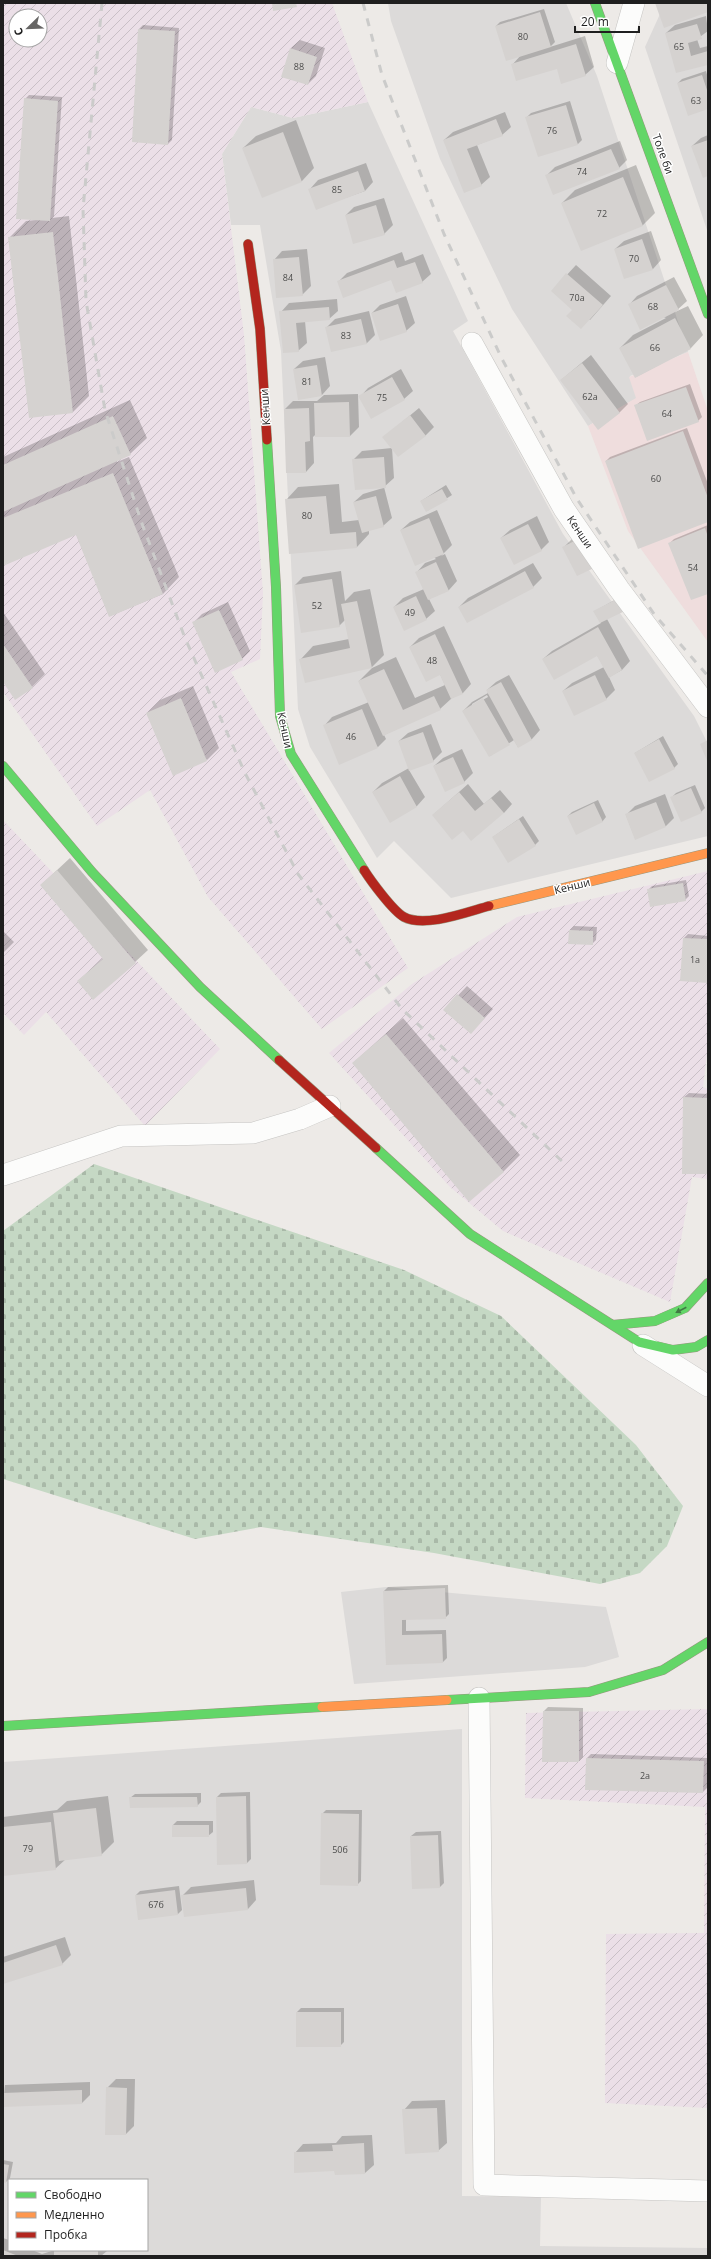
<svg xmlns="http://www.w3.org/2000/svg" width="711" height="2259" font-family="'Open Sans',sans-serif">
	<defs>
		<pattern id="industrial-furrows" width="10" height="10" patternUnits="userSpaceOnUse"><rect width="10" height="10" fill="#ebdfe7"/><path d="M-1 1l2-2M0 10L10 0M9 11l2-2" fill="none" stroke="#c9bfc6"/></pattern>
		<pattern id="cemetery-stones" width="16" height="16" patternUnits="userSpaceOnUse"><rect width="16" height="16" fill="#c5d8c4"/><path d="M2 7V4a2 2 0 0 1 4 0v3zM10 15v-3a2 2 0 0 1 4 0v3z" fill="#a9b9a8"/></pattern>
	</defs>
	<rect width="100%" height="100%" fill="#edeae7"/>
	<!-- residential -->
	<path fill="#dcdad9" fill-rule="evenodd" d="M 388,3 L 566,3 L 597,76 L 688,352 L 630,376 L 637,398 L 588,426 L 512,309 L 440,159 L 391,21 Z
		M 665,3 L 708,3 L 708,233 L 645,47 Z
		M 368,102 L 468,321 L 453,331 L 563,534 L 694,716 L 708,744 L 708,836 L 451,898 L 394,841 L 377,858 L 310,747 L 298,709 L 281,351 L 260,225 L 231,225 L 222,154 L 251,107 L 293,118 Z
		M 386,1587 L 606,1607 L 619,1657 L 585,1667 L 354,1684 L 341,1592 Z
		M 462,1729 L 462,2196 L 541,2197 L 540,2246 L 708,2248 L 708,2256 L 3,2256 L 3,1762 ZM 9,2180 L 147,2180 L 147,2250 L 9,2250 Z"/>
	<!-- commercial -->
	<path fill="#efdddd" d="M 688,352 L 708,411 L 708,642 L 628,531 L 588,426 L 636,398 L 629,377 Z"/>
	<!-- industrial -->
	<path fill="url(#industrial-furrows)" fill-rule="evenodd" d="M 3,3 L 332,3 L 368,102 L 293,118 L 251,107 L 222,154 L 244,335 L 263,593 L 260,659 L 231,672 L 408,968 L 322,1029 L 208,897 L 150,790 L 97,826 L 3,692 ZM 16,16 L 40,16 L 40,40 L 16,40 Z
		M 3,820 L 220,1049 L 145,1126 L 46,1012 L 24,1035 L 3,1013 Z
		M 708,871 L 708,1045 L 703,1087 L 708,1089 L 708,1179 L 692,1177 L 670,1302 L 503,1231 L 450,1187 L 329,1053 L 412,984 L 517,917 Z
		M 708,1709 L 708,2108 L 605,2103 L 606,1934 L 704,1933 L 705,1807 L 525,1798 L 526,1713 Z"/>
	<!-- cemetery -->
	<path fill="url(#cemetery-stones)" d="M 94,1164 L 404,1270 L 501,1316 L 636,1445 L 683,1506 L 667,1546 L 640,1573 L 600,1584 L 434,1553 L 261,1527 L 195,1539 L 3,1479 L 3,1231 Z"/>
	<!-- shadow -->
	<path fill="#0003" fill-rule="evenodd" d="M 544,9 L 555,42 L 550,47 L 585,36 L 594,67 L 585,75 L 558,67 L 512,65 L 521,55 L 496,26 L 500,22 Z
		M 706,16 L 708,31 L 697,39 L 700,48 L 708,46 L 708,64 L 677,72 L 666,33 L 675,25 Z
		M 143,25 L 179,28 L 172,140 L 168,144 L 139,29 Z
		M 300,40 L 325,48 L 316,76 L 308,84 L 291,48 Z
		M 706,71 L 708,78 L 708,108 L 678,83 L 682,79 Z
		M 29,95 L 62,97 L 54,216 L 52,218 L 69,216 L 89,396 L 73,412 L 30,417 L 9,238 L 26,221 L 36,220 L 25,99 Z
		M 570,101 L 582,140 L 578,144 L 527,117 L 531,113 Z
		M 505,112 L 511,127 L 502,135 L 477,145 L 490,177 L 481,185 L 444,140 L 453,132 Z
		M 296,120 L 314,168 L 302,181 L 263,196 L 243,148 L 256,136 Z
		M 708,135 L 708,175 L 692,146 L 701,138 Z
		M 620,141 L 627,160 L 619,168 L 546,176 L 555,167 Z
		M 366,163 L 373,182 L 365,191 L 317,208 L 310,189 L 318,180 Z
		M 636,165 L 655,213 L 642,226 L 562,203 L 575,190 Z
		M 384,198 L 393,225 L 384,234 L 346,215 L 354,207 Z
		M 651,231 L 661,260 L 653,269 L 615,249 L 624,241 Z
		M 307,249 L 311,286 L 302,295 L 274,260 L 282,251 Z
		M 402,252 L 405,261 L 423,254 L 431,274 L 422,282 L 392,279 L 338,282 L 347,273 Z
		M 576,265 L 611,296 L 590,320 L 574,310 L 552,291 Z
		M 674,277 L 687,301 L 675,312 L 688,306 L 703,335 L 691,348 L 636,377 L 620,348 L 633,335 L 666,318 L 629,305 L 637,296 Z
		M 406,296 L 415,323 L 406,331 L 372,313 L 380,305 Z
		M 337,299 L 338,311 L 329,319 L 305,321 L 307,343 L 298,351 L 281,312 L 289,303 Z
		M 369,311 L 375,335 L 366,344 L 327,327 L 335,319 Z
		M 591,355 L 628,404 L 619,413 L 561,380 Z
		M 325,357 L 330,386 L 322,395 L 299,399 L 294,369 L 303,361 Z
		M 401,369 L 413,391 L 404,399 L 360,397 L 368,388 Z
		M 690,384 L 702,417 L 698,421 L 635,406 L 640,402 Z
		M 358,394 L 359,427 L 350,436 L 316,436 L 316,434 L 313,437 L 314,463 L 306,472 L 285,409 L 293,401 L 317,401 L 324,395 Z
		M 130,400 L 147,438 L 130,454 L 117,460 L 117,462 L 129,457 L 179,577 L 163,594 L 110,616 L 76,534 L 3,564 L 3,457 Z
		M 419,408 L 434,427 L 425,436 L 384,437 Z
		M 687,428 L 708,484 L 708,521 L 606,461 L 610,457 Z
		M 392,448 L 394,478 L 384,487 L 392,518 L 383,526 L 369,530 L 369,534 L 357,547 L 290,552 L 286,500 L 298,487 L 339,484 L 342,522 L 359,520 L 354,502 L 363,494 L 383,488 L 353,460 L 362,451 Z
		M 446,485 L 452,495 L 427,511 L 421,501 Z
		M 437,510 L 452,545 L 441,556 L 445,554 L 457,581 L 449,590 L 429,599 L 435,611 L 426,619 L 394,607 L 403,598 L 424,589 L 417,572 L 425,563 L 436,559 L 401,530 L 410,522 Z
		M 537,516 L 549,542 L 541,550 L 501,538 L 510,530 Z
		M 708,525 L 708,593 L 670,543 L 674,539 Z
		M 572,539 L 595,566 L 564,547 Z
		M 533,563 L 542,578 L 533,587 L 459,607 L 468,598 Z
		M 341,571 L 345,601 L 354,592 L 370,589 L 384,655 L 371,668 L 301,659 L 313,646 L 349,639 L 345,620 L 339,626 L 295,585 L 303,577 Z
		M 627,593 L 607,619 L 630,661 L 622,670 L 609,677 L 615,690 L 606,699 L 563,691 L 572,683 L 604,667 L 597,655 L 543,659 L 552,651 L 601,623 L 595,611 Z
		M 228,602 L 250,651 L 242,659 L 193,623 L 202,614 Z
		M 3,612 L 45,674 L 32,687 L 3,681 Z
		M 444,626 L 471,684 L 463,693 L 452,698 L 440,709 L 384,735 L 386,739 L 378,747 L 324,726 L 332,717 L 369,702 L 359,681 L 372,668 L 396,657 L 415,698 L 445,685 L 440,674 L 410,647 L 419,638 Z
		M 509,675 L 540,730 L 532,739 L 518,747 L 514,740 L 490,756 L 463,711 L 472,702 L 488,693 L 487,690 L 496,682 ZM 487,695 L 488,697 L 472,706 L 472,704 Z
		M 193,686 L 219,748 L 207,760 L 147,713 L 160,700 Z
		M 431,724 L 442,752 L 433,761 L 409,770 L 425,797 L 417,806 L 390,821 L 373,792 L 382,783 L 409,768 L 399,741 L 408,733 Z
		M 663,736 L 678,764 L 674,768 L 635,753 Z
		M 462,749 L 473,773 L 464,782 L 434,766 L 443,758 Z
		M 468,784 L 484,804 L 500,790 L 512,804 L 504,813 L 433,815 Z
		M 695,785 L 705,808 L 701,812 L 672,797 L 676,793 Z
		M 665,794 L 674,818 L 666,826 L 635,838 L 626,815 L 635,806 Z
		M 598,800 L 606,817 L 602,822 L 568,816 L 572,812 Z
		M 523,816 L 539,841 L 535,845 L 493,837 Z
		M 70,858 L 148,950 L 135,962 L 78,981 L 103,958 L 41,885 Z
		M 686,880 L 689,896 L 685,900 L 648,890 L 652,886 Z
		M 574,926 L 597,927 L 596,940 L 592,944 L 570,930 Z
		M 3,931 L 14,942 L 3,953 Z
		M 688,934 L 708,936 L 708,982 L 684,938 Z
		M 467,986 L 493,1009 L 479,1024 L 444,1010 Z
		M 403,1018 L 520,1155 L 503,1172 L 353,1063 Z
		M 689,1093 L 708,1094 L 708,1173 L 684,1097 Z
		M 448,1585 L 449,1614 L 445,1618 L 406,1619 L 406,1631 L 446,1630 L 447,1658 L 443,1662 L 387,1664 L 384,1591 L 388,1587 Z
		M 548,1707 L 583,1708 L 583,1757 L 579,1761 L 544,1711 Z
		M 591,1754 L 708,1758 L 707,1788 L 703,1792 L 586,1789 L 587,1758 Z
		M 250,1792 L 251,1859 L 247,1863 L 217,1797 L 221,1793 Z
		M 201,1793 L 201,1802 L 197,1806 L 130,1798 L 135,1794 Z
		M 108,1796 L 114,1842 L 101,1855 L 66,1859 L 55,1869 L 3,1875 L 3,1817 L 57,1810 L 67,1801 Z
		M 326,1810 L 362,1810 L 361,1881 L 357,1885 L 322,1814 Z
		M 177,1821 L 213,1821 L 213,1832 L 208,1836 L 173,1825 Z
		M 441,1831 L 444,1883 L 440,1887 L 413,1888 L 411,1836 L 416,1832 Z
		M 254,1880 L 256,1900 L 248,1909 L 182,1896 L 191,1887 Z
		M 179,1886 L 182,1910 L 178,1914 L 136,1895 L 140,1891 Z
		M 65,1937 L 71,1955 L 62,1964 L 3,1983 L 3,1957 Z
		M 301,2008 L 344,2008 L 344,2042 L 340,2046 L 297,2046 L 297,2012 Z
		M 116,2079 L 135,2079 L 134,2126 L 126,2134 L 107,2088 Z
		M 90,2082 L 90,2095 L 82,2103 L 3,2106 L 5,2085 Z
		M 445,2100 L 447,2143 L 438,2151 L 404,2110 L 412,2101 Z
		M 372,2135 L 374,2165 L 365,2173 L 335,2170 L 295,2153 L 303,2144 L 336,2143 L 342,2136 Z
		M 3,2160 L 13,2162 L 10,2178 L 6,2182 L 3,2181 Z
		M 3,2238 L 9,2240 L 9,2250 L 32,2250 L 42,2254 L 55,2250 L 107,2251 L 101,2256 L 3,2256 Z"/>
	<!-- building -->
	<path fill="#d5d2d0" d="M 272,3 L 296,3 L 297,7 L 273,11 Z
		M 655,3 L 708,3 L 708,12 L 664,28 Z
		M 540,12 L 551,47 L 506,61 L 495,26 Z
		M 697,24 L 702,39 L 688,43 L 691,56 L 708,51 L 708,65 L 676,73 L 665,33 Z
		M 138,29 L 175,31 L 168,145 L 132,142 Z
		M 576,44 L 586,76 L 561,84 L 557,69 L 516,81 L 511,64 Z
		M 290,48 L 317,57 L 308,85 L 281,77 Z
		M 702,75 L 708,93 L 708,109 L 688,116 L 677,83 Z
		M 24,98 L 58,101 L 50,221 L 16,219 Z
		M 566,105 L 578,145 L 538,157 L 525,117 Z
		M 496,119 L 503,136 L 467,149 L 482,186 L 464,193 L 443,140 Z
		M 283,132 L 302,182 L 262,198 L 242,148 Z
		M 708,140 L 708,176 L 703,178 L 691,146 Z
		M 611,149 L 620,169 L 553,195 L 545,175 Z
		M 358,171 L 365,191 L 316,210 L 308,189 Z
		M 623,177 L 643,226 L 581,251 L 561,203 Z
		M 376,205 L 385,235 L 353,244 L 345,215 Z
		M 53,232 L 73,413 L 29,418 L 8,237 Z
		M 642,239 L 653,270 L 624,279 L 614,249 Z
		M 299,257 L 303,296 L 276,298 L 273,259 Z
		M 394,260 L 397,268 L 415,262 L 423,283 L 396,293 L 391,280 L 343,298 L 337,281 Z
		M 566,273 L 603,305 L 581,329 L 566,316 L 572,310 L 551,291 Z
		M 666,285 L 679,310 L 640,330 L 628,304 Z
		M 398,304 L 407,332 L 380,341 L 371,313 Z
		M 329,307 L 330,320 L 296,323 L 299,352 L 283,353 L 279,311 Z
		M 675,318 L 691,349 L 635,378 L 619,348 Z
		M 361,319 L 367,344 L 331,352 L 325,327 Z
		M 582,363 L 620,413 L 598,430 L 560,380 Z
		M 317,365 L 322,396 L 298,400 L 293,369 Z
		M 392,377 L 405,400 L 371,419 L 358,396 Z
		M 686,387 L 699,422 L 647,441 L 634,405 Z
		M 349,402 L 350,437 L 315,437 L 314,403 Z
		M 309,408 L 310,441 L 305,442 L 306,473 L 286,473 L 284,409 Z
		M 410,415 L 426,436 L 398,457 L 382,437 Z
		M 113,416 L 131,455 L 3,512 L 3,465 Z
		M 683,431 L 708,498 L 708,522 L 638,549 L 605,461 Z
		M 384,457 L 386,488 L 355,490 L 352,459 Z
		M 113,473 L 163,594 L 109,617 L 76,535 L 3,566 L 3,518 Z
		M 442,489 L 448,500 L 426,512 L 420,501 Z
		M 326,496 L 330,534 L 356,532 L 357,548 L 289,554 L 285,499 Z
		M 376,496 L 384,527 L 362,533 L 353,502 Z
		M 429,518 L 444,554 L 415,566 L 400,530 Z
		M 528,524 L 542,551 L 514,565 L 500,538 Z
		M 705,528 L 708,537 L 708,594 L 691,600 L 668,543 Z
		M 581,538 L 596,567 L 577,576 L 562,547 Z
		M 436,562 L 449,591 L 428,600 L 415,572 Z
		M 525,571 L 534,588 L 467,623 L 458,607 Z
		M 332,579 L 340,627 L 301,633 L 294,585 Z
		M 416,596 L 427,620 L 404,631 L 393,607 Z
		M 623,596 L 629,609 L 600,623 L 593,611 Z
		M 357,601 L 372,668 L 305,683 L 299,659 L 350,648 L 341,604 Z
		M 219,610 L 243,660 L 215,673 L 192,622 Z
		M 598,627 L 622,670 L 609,678 L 597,656 L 554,680 L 542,659 Z
		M 435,634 L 463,694 L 451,699 L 440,675 L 426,682 L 409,647 Z
		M 3,644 L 33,688 L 15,700 L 3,682 Z
		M 384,669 L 403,710 L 434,696 L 441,710 L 383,736 L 358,681 Z
		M 595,675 L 607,700 L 574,716 L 562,691 Z
		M 501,682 L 532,740 L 518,748 L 486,690 Z
		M 181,698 L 207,761 L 173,776 L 146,713 Z
		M 483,698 L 510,745 L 489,757 L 462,711 Z
		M 362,709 L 378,748 L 339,765 L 323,725 Z
		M 423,732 L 434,762 L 409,771 L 398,741 Z
		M 659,739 L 675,769 L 649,782 L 634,753 Z
		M 708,740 L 708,763 L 700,744 Z
		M 453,757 L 465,783 L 445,792 L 433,766 Z
		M 400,776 L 417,807 L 390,823 L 372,792 Z
		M 691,788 L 702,813 L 681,822 L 670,797 Z
		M 459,792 L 475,811 L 491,798 L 504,813 L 471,841 L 463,831 L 452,840 L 432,815 Z
		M 656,802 L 666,827 L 635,840 L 625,814 Z
		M 594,803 L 603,822 L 576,835 L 567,816 Z
		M 519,819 L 536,846 L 508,863 L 492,837 Z
		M 57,870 L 136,963 L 93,1000 L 77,981 L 103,959 L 40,885 Z
		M 683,883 L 686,901 L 650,907 L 647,889 Z
		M 569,930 L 593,931 L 593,945 L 568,944 Z
		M 683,938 L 708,939 L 708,983 L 680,981 Z
		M 457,994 L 485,1018 L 471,1034 L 443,1010 Z
		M 386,1034 L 504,1172 L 469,1202 L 352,1063 Z
		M 683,1097 L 708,1098 L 708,1174 L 682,1174 Z
		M 445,1588 L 446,1619 L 402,1620 L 402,1635 L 442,1634 L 443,1663 L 386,1665 L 383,1591 Z
		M 543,1711 L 579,1711 L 579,1762 L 542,1762 Z
		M 586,1758 L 704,1761 L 703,1793 L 585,1790 Z
		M 246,1796 L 247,1864 L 217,1865 L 216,1797 Z
		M 129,1797 L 197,1797 L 198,1807 L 130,1808 Z
		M 96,1808 L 102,1856 L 59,1861 L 53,1813 Z
		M 321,1813 L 359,1814 L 358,1886 L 320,1885 Z
		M 51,1822 L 56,1870 L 3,1876 L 3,1827 Z
		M 172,1825 L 209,1825 L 209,1837 L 172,1837 Z
		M 438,1835 L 440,1888 L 412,1889 L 410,1836 Z
		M 246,1888 L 248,1910 L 184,1917 L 181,1895 Z
		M 175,1890 L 178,1915 L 138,1920 L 135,1895 Z
		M 56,1945 L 63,1965 L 3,1984 L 3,1963 Z
		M 296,2012 L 341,2012 L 341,2047 L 296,2047 Z
		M 106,2087 L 127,2088 L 126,2135 L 105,2135 Z
		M 82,2090 L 82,2104 L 3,2107 L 3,2093 Z
		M 437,2108 L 439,2152 L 405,2154 L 402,2109 Z
		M 364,2143 L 365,2174 L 335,2175 L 334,2171 L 294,2173 L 294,2152 L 333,2151 L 332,2145 Z
		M 3,2164 L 9,2165 L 6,2183 L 3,2182 Z
		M 3,2250 L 18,2256 L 3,2256 Z
		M 54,2250 L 98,2250 L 98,2256 L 54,2256 Z"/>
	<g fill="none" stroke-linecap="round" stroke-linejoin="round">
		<defs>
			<path id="street" d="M 617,63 L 634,3
				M 472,343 L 564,509 L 619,589 L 708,707
				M 3,1175 L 121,1136 L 253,1133 L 300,1119 L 330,1106
				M 643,1345 L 708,1386
				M 479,1698 L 484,2185 L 708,2191"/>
			<path id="fast" d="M 595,3 L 708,314
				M 267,440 L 276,587 L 280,716 L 291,754 L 364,870
				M 3,766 L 92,872 L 200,987 L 279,1060
				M 376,1148 L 470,1234 L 639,1342 L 673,1350 L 696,1347 L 708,1340
				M 612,1325 L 655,1321 L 685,1308 L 708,1283
				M 447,1700 L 589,1692 L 663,1670 L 708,1642
				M 3,1726 L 322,1707"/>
			<path id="slow" d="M 489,906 L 708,853
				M 322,1707 L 447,1700"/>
			<path id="jam" d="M 248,244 L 260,329 L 267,440
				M 364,870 C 371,881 393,911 404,917 C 425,928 467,912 489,906
				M 279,1060 L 376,1148"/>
		</defs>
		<!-- street casing -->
		<use href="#street" stroke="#c6c5c3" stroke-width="22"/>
		<!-- fast casing -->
		<use href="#fast" stroke="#97977e" stroke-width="10"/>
		<!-- slow casing -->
		<use href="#slow" stroke="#97977e" stroke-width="10"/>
		<!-- jam casing -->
		<use href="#jam" stroke="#97977e" stroke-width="10"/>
		<!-- street -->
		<use href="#street" stroke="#fcfcfb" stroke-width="21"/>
		<!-- fast -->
		<use href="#fast" stroke="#63d668" stroke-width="9"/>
		<!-- slow -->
		<use href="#slow" stroke="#ff974d" stroke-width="9"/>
		<!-- jam -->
		<use href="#jam" stroke="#b3261e" stroke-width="9"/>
		<!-- rail -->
		<path stroke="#cbcbca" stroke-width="3" stroke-dasharray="8 8" stroke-linecap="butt" d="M 102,3 L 83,209 L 86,301 L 105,410 L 141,521 L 185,638 L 245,773 L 298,874 L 402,1009 L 566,1165
			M 363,3 L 382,75 L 444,234 L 501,357 L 577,499 L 654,614 L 708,676"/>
	</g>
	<!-- one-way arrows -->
	<defs><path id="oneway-solid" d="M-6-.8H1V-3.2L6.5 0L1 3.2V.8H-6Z"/></defs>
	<use fill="#417a44" href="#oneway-solid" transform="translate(681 1310) rotate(153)"/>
	<g text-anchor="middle" stroke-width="3" stroke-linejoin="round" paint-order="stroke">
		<!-- number labels -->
		<g font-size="9" fill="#4c4c4b">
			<text x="523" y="40">80</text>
			<text x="679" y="50">65</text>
			<text x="299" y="70">88</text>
			<text x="696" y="104">63</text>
			<text x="552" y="134">76</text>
			<text x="582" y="175">74</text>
			<text x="337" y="193">85</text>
			<text x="602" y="217">72</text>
			<text x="634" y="262">70</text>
			<text x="288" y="281">84</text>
			<text x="577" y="301">70а</text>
			<text x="653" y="310">68</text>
			<text x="346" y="339">83</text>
			<text x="655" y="351">66</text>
			<text x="307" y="385">81</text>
			<text x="590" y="400">62а</text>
			<text x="382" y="401">75</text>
			<text x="667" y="417">64</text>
			<text x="656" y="482">60</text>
			<text x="307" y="519">80</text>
			<text x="693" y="571">54</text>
			<text x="317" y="609">52</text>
			<text x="410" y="616">49</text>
			<text x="432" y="664">48</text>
			<text x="351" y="740">46</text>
			<text x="695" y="963">1а</text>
			<text x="645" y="1779">2а</text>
			<text x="28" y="1852">79</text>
			<text x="340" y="1853">50б</text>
			<text x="156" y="1908">67б</text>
		</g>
		<!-- street labels -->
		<g font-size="11" fill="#1f1f1f" stroke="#fff">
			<text transform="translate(663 154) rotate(70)" y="4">Толе би</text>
			<text transform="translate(265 407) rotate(-94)" y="4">Кенши</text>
			<text transform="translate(580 532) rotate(56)" y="4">Кенши</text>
			<text transform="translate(285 730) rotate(78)" y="4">Кенши</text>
			<text transform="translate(572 886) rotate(-14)" y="4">Кенши</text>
		</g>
	</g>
	<!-- border -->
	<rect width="711" height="2259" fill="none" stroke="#1f1f1f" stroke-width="8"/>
	<!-- legend -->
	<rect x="8" y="2179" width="140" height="72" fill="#ffffff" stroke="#a5a5a5"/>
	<rect x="16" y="2192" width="20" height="6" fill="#63d668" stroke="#a5a5a5"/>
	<text x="44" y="2199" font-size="12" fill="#1f1f1f">Свободно</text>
	<rect x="16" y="2212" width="20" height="6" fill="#ff974d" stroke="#a5a5a5"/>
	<text x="44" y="2219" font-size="12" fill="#1f1f1f">Медленно</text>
	<rect x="16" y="2232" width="20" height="6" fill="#b3261e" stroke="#a5a5a5"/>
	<text x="44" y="2239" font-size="12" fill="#1f1f1f">Пробка</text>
	<!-- north arrow -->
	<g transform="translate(28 28) rotate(247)"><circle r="19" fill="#ffffff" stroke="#a5a5a5"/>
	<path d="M0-3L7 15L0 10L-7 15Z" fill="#676665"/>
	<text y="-6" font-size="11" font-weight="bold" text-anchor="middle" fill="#1f1f1f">С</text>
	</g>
	<!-- scale -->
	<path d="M575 26v6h64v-6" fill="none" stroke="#1f1f1f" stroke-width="2"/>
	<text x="581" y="26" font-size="12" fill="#1f1f1f" stroke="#ffffff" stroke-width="3" paint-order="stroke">20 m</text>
</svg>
